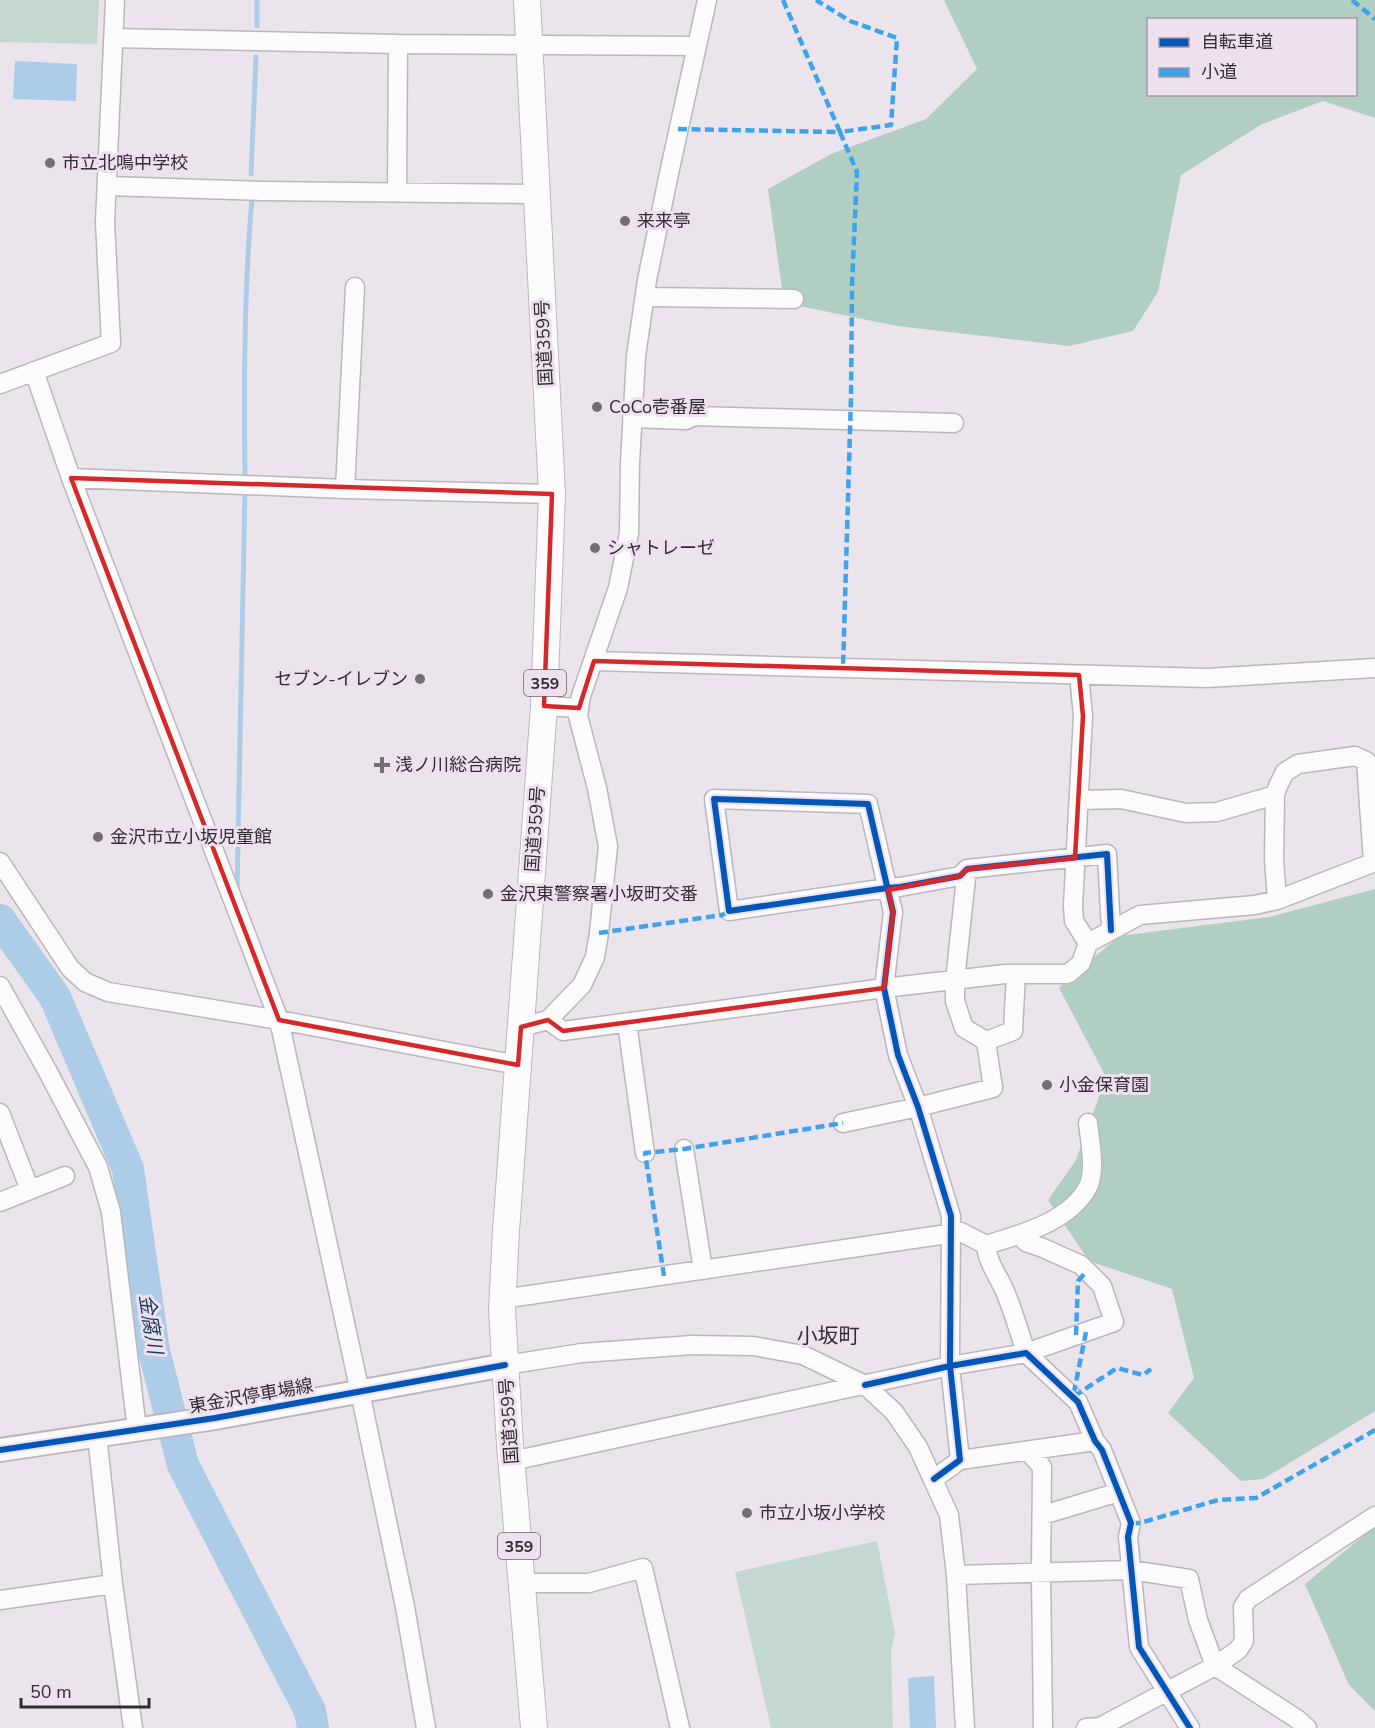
<svg xmlns="http://www.w3.org/2000/svg" width="1375" height="1728" font-family="'Nunito Sans','Noto Sans JP',sans-serif">
	<rect width="100%" height="100%" fill="#ebe4ec"/>
	<!-- green -->
	<path fill="#c3d8d0" d="M 0,0 L 99,0 L 97,44 L 0,42 Z
		M 877,1541 L 895,1633 L 891,1652 L 893,1728 L 771,1728 L 735,1572 Z"/>
	<!-- forest -->
	<path fill="#b1cec3" fill-rule="evenodd" d="M 944,0 L 1375,0 L 1375,118 L 1323,101 L 1262,124 L 1181,175 L 1158,292 L 1133,331 L 1069,346 L 897,326 L 784,303 L 768,189 L 831,154 L 926,119 L 977,69 ZM 1148,20 L 1356,20 L 1356,94 L 1148,94 Z
		M 1375,889 L 1375,1411 L 1263,1479 L 1241,1481 L 1168,1413 L 1194,1378 L 1172,1289 L 1089,1261 L 1048,1200 L 1076,1160 L 1106,1077 L 1059,988 L 1119,936 L 1269,917 Z
		M 1375,1526 L 1375,1711 L 1349,1685 L 1305,1584 Z"/>
	<!-- water -->
	<path fill="#accce8" d="M 15,61 L 77,64 L 76,101 L 13,99 Z
		M 934,1676 L 936,1728 L 910,1728 L 908,1678 Z"/>
	<g fill="none" stroke-linecap="round" stroke-linejoin="round">
		<!-- stream -->
		<path stroke="#accce8" stroke-width="5" d="M 257,26 L 257,0
			M 251,174 L 256,57
			M 245,477 C 244,384 244,291 252,198
			M 237,891 L 245,490"/>
		<!-- river -->
		<path stroke="#accce8" stroke-width="32" d="M 0,920 L 55,997 L 128,1169 L 154,1351 L 183,1465 L 310,1711 L 313,1728"/>
		<defs>
			<path id="minor" d="M 113,38 L 398,44
				M 108,186 L 261,191 L 536,194
				M 397,191 L 398,44 L 697,46
				M 645,297 L 794,299
				M 34,371 L 71,478 L 279,1020 L 360,1392 L 405,1607 L 426,1728
				M 0,384 L 111,343 L 105,222 L 115,0
				M 632,418 L 686,420 L 694,416 L 954,423
				M 71,478 L 345,489 L 552,494
				M 345,489 L 355,287
				M 594,661 L 1207,678 L 1375,668
				M 1079,675 L 1083,716 L 1073,906 L 1074,921 L 1088,943
				M 544,706 L 579,708
				M 1275,795 L 1278,786 L 1285,772 L 1298,764 L 1355,756 L 1366,761 L 1373,862
				M 1079,800 L 1121,799 L 1186,813 L 1217,812 L 1275,795 L 1274,859 L 1277,900
				M 0,862 L 70,968 L 85,982 L 108,992 L 279,1020 L 518,1065
				M 0,986 L 47,1070 L 98,1167 L 111,1212 L 137,1430
				M 548,1020 L 563,1031 L 884,988 L 1005,974 L 1068,974 L 1081,963 L 1088,943 L 1140,915 L 1255,905 L 1277,900 L 1375,862
				M 627,1023 L 645,1153
				M 521,1027 L 548,1020 L 582,985 L 595,957 L 599,933 L 608,846 L 597,788 L 578,716 L 581,696 L 618,588 L 629,533 L 630,463 L 636,356 L 647,280 L 668,178 L 707,0
				M 986,1041 L 1013,1031 L 1016,974
				M 0,1113 L 30,1190
				M 843,1123 L 918,1107 L 993,1088 L 986,1041 L 964,1028 L 955,1001 L 955,980 L 967,869
				M 684,1149 L 703,1270
				M 0,1202 L 65,1176
				M 986,1245 C 987,1261 997,1274 1004,1289 C 1013,1310 1019,1331 1026,1353 L 1114,1322 L 1102,1286 L 1081,1265 L 1043,1248 L 1026,1242 L 1020,1235
				M 502,1299 L 961,1232 L 986,1245 C 1022,1234 1069,1222 1088,1187 C 1096,1171 1090,1140 1088,1123
				M 505,1365 L 582,1353 L 692,1345 L 753,1346 L 803,1355 L 865,1385 L 894,1412 L 918,1447 L 949,1515 L 956,1575 L 965,1728
				M 97,1435 L 113,1584 L 133,1728
				M 1028,1451 L 1042,1467 L 1041,1573 L 1043,1728
				M 960,1460 L 1095,1441
				M 512,1461 L 950,1366 L 1026,1353 L 1078,1402 L 1095,1441 L 1102,1450 L 1131,1523 L 1128,1537 L 1139,1647 L 1190,1728
				M 934,1479 L 960,1460 L 950,1366 L 951,1216 L 918,1107 L 898,1055 L 884,988 L 893,912 L 868,804 L 714,799 L 729,911 L 887,888 L 900,887 L 960,876 L 967,869 L 1107,854 L 1111,930
				M 1043,1515 L 1119,1492
				M 956,1575 L 1131,1570 L 1189,1579 L 1198,1620 L 1215,1666 L 1238,1650 L 1244,1641 L 1243,1607 L 1248,1599 L 1375,1516
				M 522,1583 L 589,1583 L 643,1568 L 680,1728
				M 0,1600 L 113,1584
				M 1086,1728 L 1100,1727 L 1215,1666 L 1297,1719 L 1307,1728"/>
			<path id="major" d="M 0,1450 L 215,1418 L 505,1365"/>
			<path id="highway" d="M 527,0 L 552,494 L 544,706 L 506,1231 L 502,1310 L 510,1445 L 534,1728"/>
		</defs>
		<!-- minor casing -->
		<use href="#minor" stroke="#bcb6bd" stroke-width="21"/>
		<!-- major casing -->
		<use href="#major" stroke="#bcb6bd" stroke-width="26"/>
		<!-- highway casing -->
		<use href="#highway" stroke="#bcb6bd" stroke-width="28"/>
		<!-- minor -->
		<use href="#minor" stroke="#fcfbfc" stroke-width="18"/>
		<!-- major -->
		<use href="#major" stroke="#fcfbfc" stroke-width="22"/>
		<!-- highway -->
		<use href="#highway" stroke="#fcfbfc" stroke-width="26"/>
		<!-- quiet -->
		<path stroke="#3ea3eb" stroke-width="4.5" stroke-dasharray="9 4.5" stroke-linecap="butt" d="M 783,0 L 840,132 L 891,125 L 897,38 L 850,21 L 816,0
			M 1352,0 L 1375,19
			M 678,129 L 840,132 L 857,172 L 852,285 L 851,397 L 843,668
			M 599,933 L 722,915 L 729,911
			M 664,1276 L 645,1153 L 684,1149 L 843,1123
			M 1086,1332 L 1073,1397 L 1117,1368 L 1143,1375 L 1151,1369
			M 1076,1335 L 1078,1281 L 1087,1271
			M 1131,1523 L 1140,1523 L 1218,1500 L 1256,1498 L 1375,1430"/>
		<defs>
			<path id="cycleway" d="M 865,1385 L 950,1366 L 1026,1353 L 1078,1402 L 1095,1441 L 1102,1450 L 1131,1523 L 1128,1537 L 1139,1647 L 1190,1728
				M 0,1450 L 215,1418 L 505,1365
				M 934,1479 L 960,1460 L 950,1366 L 951,1216 L 918,1107 L 898,1055 L 884,988 L 893,912 L 868,804 L 714,799 L 729,911 L 887,888 L 900,887 L 960,876 L 967,869 L 1107,854 L 1111,930"/>
		</defs>
		<!-- cycleway casing -->
		<use href="#cycleway" stroke="#eee0ef" stroke-width="10"/>
		<!-- cycleway -->
		<use href="#cycleway" stroke="#0057b8" stroke-width="6"/>
	</g>
	<!-- marked area -->
	<path fill="none" stroke="#d62828" stroke-width="4.5" stroke-linejoin="round" d="M 71,478 L 552,494 L 544,706 L 579,708 L 594,661 L 1079,675 L 1083,716 L 1075,858 L 967,869 L 960,876 L 888,890 L 893,912 L 884,988 L 563,1031 L 548,1020 L 521,1027 L 518,1065 L 279,1020 Z"/>
	<!-- markers -->
	<g fill="#736d74" stroke="#eee0ef" stroke-width="2">
		<circle cx="50" cy="163" r="6"/>
		<circle cx="625" cy="221" r="6"/>
		<circle cx="597" cy="407" r="6"/>
		<circle cx="595" cy="548" r="6"/>
		<circle cx="420" cy="679" r="6"/>
		<path d="M379 756h6v6h6v6h-6v6h-6v-6h-6v-6h6z"/>
		<circle cx="98" cy="837" r="6"/>
		<circle cx="488" cy="894" r="6"/>
		<circle cx="1047" cy="1085" r="6"/>
		<circle cx="747" cy="1513" r="6"/>
	</g>
	<g text-anchor="middle" stroke-width="6" stroke-linejoin="round" paint-order="stroke">
		<!-- shield labels -->
		<g fill="#eee0ef" stroke="#6a636b" stroke-width="1.5">
			<rect x="524" y="670" width="42" height="26" rx="4.5"/>
			<rect x="498" y="1533" width="42" height="26" rx="4.5"/>
		</g>
		<g font-size="16" font-weight="bold" fill="#322d33">
			<text x="545" y="689">359</text>
			<text x="519" y="1552">359</text>
		</g>
		<!-- poi labels -->
		<g font-size="18" fill="#322d33" stroke="#eee0ef" text-anchor="start">
			<text x="62" y="169">市立北鳴中学校</text>
			<text x="637" y="227">来来亭</text>
			<text x="609" y="413">CoCo壱番屋</text>
			<text x="607" y="554">シャトレーゼ</text>
			<text x="408" y="685" text-anchor="end">セブン-イレブン</text>
			<text x="395" y="771">浅ノ川総合病院</text>
			<text x="110" y="843">金沢市立小坂児童館</text>
			<text x="500" y="900">金沢東警察署小坂町交番</text>
			<text x="1059" y="1091">小金保育園</text>
			<text x="759" y="1519">市立小坂小学校</text>
		</g>
		<!-- street labels -->
		<g font-size="18" fill="#322d33" stroke="#eee0ef">
			<text transform="translate(544 343) rotate(-93)" y="6">国道359号</text>
			<text transform="translate(535 829) rotate(-86)" y="6">国道359号</text>
			<text transform="translate(251 1396) rotate(-10)" y="6">東金沢停車場線</text>
			<text transform="translate(509 1421) rotate(-94)" y="6">国道359号</text>
		</g>
		<!-- water labels -->
		<g font-size="20" font-style="italic" fill="#123a53" stroke="#eee0ef">
			<text transform="translate(151 1324) rotate(81)" y="7">金腐川</text>
		</g>
		<!-- quarter labels -->
		<g font-size="21" fill="#322d33" stroke="#eee0ef">
			<text x="828" y="1343">小坂町</text>
		</g>
	</g>
	<!-- legend -->
	<rect x="1147" y="18" width="210" height="78" fill="#eee0ef" stroke="#a398a4" stroke-width="1.5"/>
	<rect x="1159" y="38" width="30" height="9" fill="#0057b8" stroke="#a398a4" stroke-width="1.5"/>
	<text x="1201" y="48" font-size="18" fill="#322d33">自転車道</text>
	<rect x="1159" y="68" width="30" height="9" fill="#3ea3eb" stroke="#a398a4" stroke-width="1.5"/>
	<text x="1201" y="78" font-size="18" fill="#322d33">小道</text>
	<!-- scale -->
	<path d="M21 1698v9h128v-9" fill="none" stroke="#322d33" stroke-width="3"/>
	<text x="30" y="1698" font-size="18" fill="#322d33" stroke="#eee0ef" stroke-width="4.5" paint-order="stroke">50 m</text>
</svg>
